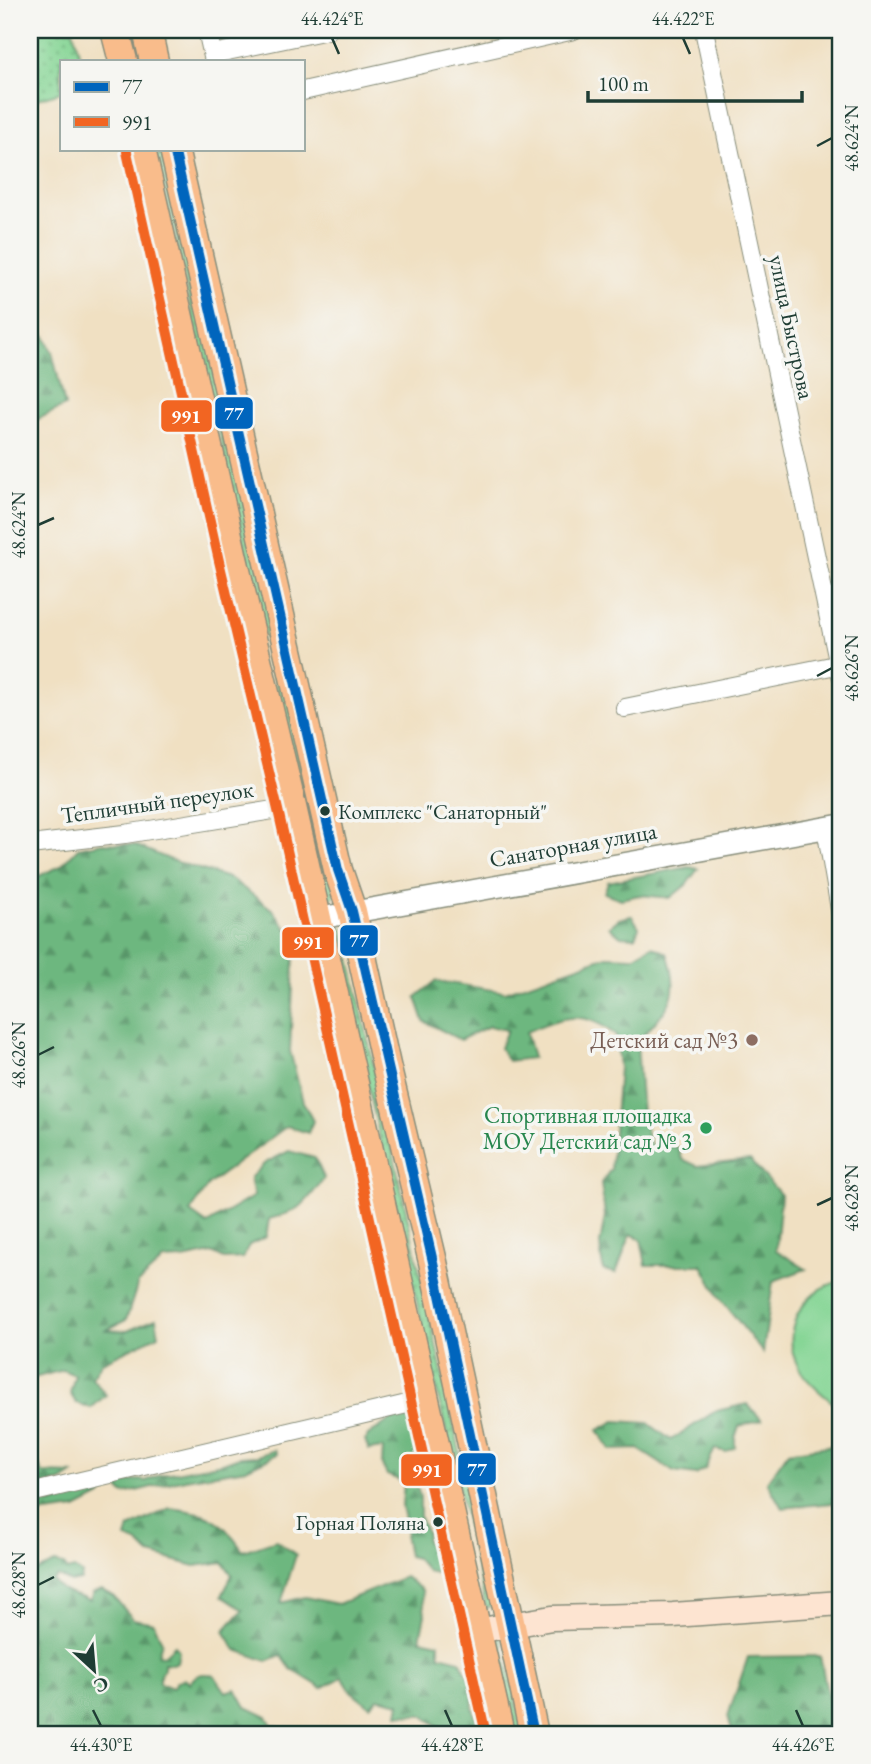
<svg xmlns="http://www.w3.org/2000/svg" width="871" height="1764" font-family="'EB Garamond',serif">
	<defs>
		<pattern id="grass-dots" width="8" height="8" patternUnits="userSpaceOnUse" patternTransform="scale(1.75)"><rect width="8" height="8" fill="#87d696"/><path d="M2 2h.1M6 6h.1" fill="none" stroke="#6eaf7b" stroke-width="1.8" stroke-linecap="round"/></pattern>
		<pattern id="forest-firs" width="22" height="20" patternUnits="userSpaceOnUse" patternTransform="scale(1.75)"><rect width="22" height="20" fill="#6db77f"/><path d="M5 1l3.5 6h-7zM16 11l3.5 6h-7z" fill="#599669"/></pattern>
	</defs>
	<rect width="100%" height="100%" fill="#f6f6f2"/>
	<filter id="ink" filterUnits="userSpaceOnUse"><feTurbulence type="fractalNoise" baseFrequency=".0143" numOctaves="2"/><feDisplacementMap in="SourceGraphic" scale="14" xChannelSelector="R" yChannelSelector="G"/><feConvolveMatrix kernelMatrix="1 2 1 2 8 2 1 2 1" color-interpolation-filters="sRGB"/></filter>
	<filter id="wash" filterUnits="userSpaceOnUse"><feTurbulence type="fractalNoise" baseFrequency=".00686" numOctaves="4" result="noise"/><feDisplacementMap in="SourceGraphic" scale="28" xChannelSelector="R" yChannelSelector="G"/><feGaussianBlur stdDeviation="1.57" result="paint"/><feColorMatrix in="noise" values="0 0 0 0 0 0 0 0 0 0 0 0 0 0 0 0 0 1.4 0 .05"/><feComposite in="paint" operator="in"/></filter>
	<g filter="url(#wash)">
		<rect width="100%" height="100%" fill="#f0e0c2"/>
		<!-- grass -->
		<path fill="url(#grass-dots)" stroke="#538a65" stroke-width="2" d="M 30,30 L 73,30 L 81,61 L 61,61 L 61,92 L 30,101 Z
			M 155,149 L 165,149 L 335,894 L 332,898 L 327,898 L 323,892 Z
			M 338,927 L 343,928 L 494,1606 L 486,1608 L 333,931 Z
			M 500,1635 L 524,1734 L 516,1734 L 496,1644 L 497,1637 Z"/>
		<!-- forest -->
		<path fill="url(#forest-firs)" stroke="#467a5a" stroke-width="2" d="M 30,304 L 52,352 L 65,406 L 34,421 L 30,418 Z
			M 103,843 L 135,845 L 171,860 L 231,879 L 273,910 L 295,940 L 290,1051 L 303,1102 L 313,1121 L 308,1133 L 287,1126 L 209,1184 L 190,1212 L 207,1224 L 254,1196 L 250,1178 L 265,1163 L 289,1151 L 315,1158 L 324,1178 C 306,1203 300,1212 269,1219 L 266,1237 L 249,1245 L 243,1258 L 224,1259 L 212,1253 L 183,1259 L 163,1260 L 138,1283 L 126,1320 L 106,1330 L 127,1331 L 156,1319 L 159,1335 L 102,1362 L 92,1378 L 106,1395 L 91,1408 L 76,1403 L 70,1393 L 75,1375 L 63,1370 L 30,1379 L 30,880 L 61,866 L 78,848 Z
			M 689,867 L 698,869 L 686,885 L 670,898 L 640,895 L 621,899 L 604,893 L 608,882 Z
			M 632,916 L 639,927 L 635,937 L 621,936 L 609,927 L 619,919 Z
			M 652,946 L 667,953 C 684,1001 666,1008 637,1043 L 642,1115 L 650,1145 L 678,1147 L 682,1159 L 697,1166 L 750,1160 L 781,1195 L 776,1250 L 806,1269 L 773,1281 L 763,1353 L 718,1295 L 702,1265 L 646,1265 L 641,1239 L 631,1234 L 616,1273 L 603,1270 L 600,1244 L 605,1216 L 601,1183 L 611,1169 L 619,1068 L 616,1036 C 585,1008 561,1017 526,1032 L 533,1058 L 508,1061 L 500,1048 L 507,1030 L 489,1026 L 460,1040 L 424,1021 L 416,997 L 436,981 L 505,992 L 607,956 L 633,957 Z
			M 747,1404 L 762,1420 L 739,1426 L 735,1438 L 735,1447 L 726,1452 L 715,1449 L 705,1469 L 696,1475 L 674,1472 L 638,1449 L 611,1450 L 598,1430 L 615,1421 L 648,1423 L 671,1440 L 716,1411 Z
			M 398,1415 L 407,1417 L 416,1433 L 414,1478 L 420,1497 L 420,1518 L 427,1534 L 426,1541 L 440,1562 L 440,1570 L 436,1573 L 427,1571 L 416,1558 L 408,1556 L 405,1538 L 407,1528 L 402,1506 L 404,1482 L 387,1475 L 382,1465 L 383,1448 L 369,1450 L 365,1441 L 368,1435 Z
			M 828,1446 L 841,1448 L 841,1502 L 782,1508 L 767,1482 L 788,1452 Z
			M 275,1450 L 277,1454 L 246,1469 L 185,1479 L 124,1494 L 119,1489 L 121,1484 L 138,1480 L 146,1481 L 160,1475 L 223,1463 L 239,1457 L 257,1456 Z
			M 30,1451 L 33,1452 L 42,1473 L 73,1474 L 62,1481 L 30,1489 Z
			M 98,1489 L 103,1492 L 101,1496 L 76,1509 L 30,1515 L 30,1507 L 42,1502 L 50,1504 Z
			M 170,1508 C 212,1514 218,1516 243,1551 L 276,1540 L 296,1555 L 281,1603 L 305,1597 L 338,1604 L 405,1577 L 422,1590 L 425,1615 L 420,1639 L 439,1643 L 439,1655 L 460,1660 L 472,1683 L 473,1708 L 478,1726 L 465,1734 L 450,1734 L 422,1715 L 398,1714 L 400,1703 L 378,1698 L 370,1706 L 351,1691 L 342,1677 L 322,1688 L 291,1669 L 281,1655 L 267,1661 L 236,1650 L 224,1631 L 243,1610 L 222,1596 L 232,1575 L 223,1562 L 195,1566 L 150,1554 L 137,1542 L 126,1538 L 129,1528 Z
			M 55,1563 L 64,1565 L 67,1571 L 74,1569 L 82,1574 L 81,1580 L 70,1582 L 58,1576 L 52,1580 C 61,1593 76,1596 90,1600 L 93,1593 L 102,1590 L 113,1596 L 133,1619 L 154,1623 L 162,1642 L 158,1654 L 164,1655 L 175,1645 L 179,1651 L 177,1662 L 172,1664 L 164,1663 L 164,1669 L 160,1674 L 160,1683 L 172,1688 L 177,1681 L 185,1679 L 190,1683 C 196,1673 203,1673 214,1675 L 226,1692 L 236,1689 L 246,1707 L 267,1717 L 272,1725 L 300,1734 L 30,1734 L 30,1574 Z
			M 820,1656 L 835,1734 L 733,1734 L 728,1716 L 748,1657 Z"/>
		<!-- pitch -->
		<path fill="#87d696" stroke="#538a65" stroke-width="2" d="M 841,1281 L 841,1410 C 828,1398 808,1384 799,1368 C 778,1332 803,1289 841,1281 Z"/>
	</g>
	<g filter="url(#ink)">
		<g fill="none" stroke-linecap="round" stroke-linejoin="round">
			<defs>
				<path id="minor" d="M 207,30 L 214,61
					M 704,30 L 841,675
					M 213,54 L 328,30
					M 303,91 L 574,30
					M 625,708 L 841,664
					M 826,828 L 841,915
					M 30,845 L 125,834 L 292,807
					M 30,1493 L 424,1400"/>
				<path id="tertiary" d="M 315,919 L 841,825"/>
				<path id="secondary" d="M 476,1631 L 552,1618 L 673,1615 L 841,1603"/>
				<path id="trunk" d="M 115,30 L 123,61
					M 147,30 L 154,61
					M 141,149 L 233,558 L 292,807 L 500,1734
					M 174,149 L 338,870 L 352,911 L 386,1065 L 433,1262 L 534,1734"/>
			</defs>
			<!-- minor casing -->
			<use href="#minor" stroke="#888e7b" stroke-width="20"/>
			<!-- tertiary casing -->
			<use href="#tertiary" stroke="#888e7b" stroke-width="24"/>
			<!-- secondary casing -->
			<use href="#secondary" stroke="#888e7b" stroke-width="27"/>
			<!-- trunk casing -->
			<use href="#trunk" stroke="#888e7b" stroke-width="31"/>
			<!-- minor -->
			<use href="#minor" stroke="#fff" stroke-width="18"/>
			<!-- tertiary -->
			<use href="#tertiary" stroke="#fff" stroke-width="21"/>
			<!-- secondary -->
			<use href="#secondary" stroke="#fde4d1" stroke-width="24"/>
			<!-- trunk -->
			<use href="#trunk" stroke="#f9bc8b" stroke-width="28"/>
			<defs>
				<path id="bus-1" d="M 174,149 L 338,870 L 352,911 L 433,1262 L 534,1734"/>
				<path id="bus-2" d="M 127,152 L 219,561 L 278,810 L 486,1734"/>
			</defs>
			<!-- bus-1 casing -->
			<use href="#bus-1" stroke="#f6f6f2" stroke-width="16"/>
			<!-- bus-2 casing -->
			<use href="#bus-2" stroke="#f6f6f2" stroke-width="16"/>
			<!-- bus-1 -->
			<use href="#bus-1" stroke="#0065bd" stroke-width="10"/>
			<!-- bus-2 -->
			<use href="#bus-2" stroke="#f26522" stroke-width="10"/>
		</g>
	</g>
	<!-- ticks -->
	<path fill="none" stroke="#1f3d34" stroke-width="2.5" d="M 332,38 L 339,54M 683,38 L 690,54M 817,146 L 832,138M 38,525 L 54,518M 817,676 L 832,668M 38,1055 L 54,1047M 817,1205 L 832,1198M 38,1585 L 54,1577M 93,1710 L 101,1726M 445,1710 L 452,1726M 796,1710 L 803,1726"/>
	<!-- markers -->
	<g fill="#1f3d34" stroke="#f6f6f2" stroke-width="2.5">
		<circle cx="325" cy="811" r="6"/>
		<circle cx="438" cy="1522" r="6"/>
	</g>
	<circle fill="#8d6e63" stroke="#f6f6f2" stroke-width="2.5" cx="752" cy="1040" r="7"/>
	<circle fill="#2e9e5b" stroke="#f6f6f2" stroke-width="2.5" cx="706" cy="1128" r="7"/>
	<g text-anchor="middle" stroke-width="7" stroke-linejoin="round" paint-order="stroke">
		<!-- bus labels -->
		<g font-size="21" fill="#1f3d34" stroke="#f6f6f2" text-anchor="start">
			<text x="338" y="819">Комплекс "Санаторный"</text>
			<text x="425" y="1530" text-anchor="end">Горная Поляна</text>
		</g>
		<!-- street labels -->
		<g font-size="23" fill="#1f3d34" stroke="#f6f6f2">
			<text transform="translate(792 327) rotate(78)" y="8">улица Быстрова</text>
			<text transform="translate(157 802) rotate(-8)" y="8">Тепличный переулок</text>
			<text transform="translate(573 845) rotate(-10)" y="8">Санаторная улица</text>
		</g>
		<!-- education labels -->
		<g font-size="23" fill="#785e54" stroke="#f6f6f2" text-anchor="end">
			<text x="738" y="1048">Детский сад №3</text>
		</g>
		<!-- leisure labels -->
		<g font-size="23" fill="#27864d" stroke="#f6f6f2" text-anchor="end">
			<text x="692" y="1123">Спортивная площадка<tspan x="692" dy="26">МОУ Детский сад № 3</tspan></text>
		</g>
	</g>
	<g stroke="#f6f6f2" stroke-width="2.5">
		<rect x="214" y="396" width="40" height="34" rx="7" fill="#0065bd"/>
		<rect x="160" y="399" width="53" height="34" rx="7" fill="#f26522"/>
		<rect x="339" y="924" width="40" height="33" rx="7" fill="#0065bd"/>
		<rect x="281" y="926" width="54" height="33" rx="7" fill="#f26522"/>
		<rect x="457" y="1452" width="40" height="34" rx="7" fill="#0065bd"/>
		<rect x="400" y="1453" width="53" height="34" rx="7" fill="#f26522"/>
	</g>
	<g font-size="19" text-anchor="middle" font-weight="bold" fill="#fff">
		<text x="234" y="420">77</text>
		<text x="186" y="423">991</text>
		<text x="359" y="947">77</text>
		<text x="308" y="949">991</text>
		<text x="477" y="1476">77</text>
		<text x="427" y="1477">991</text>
	</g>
	<!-- margin -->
	<rect width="871" height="1764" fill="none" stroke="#f6f6f2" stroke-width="77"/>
	<!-- legend -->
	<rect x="60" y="60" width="245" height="91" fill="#f6f6f2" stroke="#a0aca6" stroke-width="2"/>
	<rect x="74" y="82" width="35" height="10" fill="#0065bd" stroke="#a0aca6" stroke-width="2"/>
	<text x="122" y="94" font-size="21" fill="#1f3d34">77</text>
	<rect x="74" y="117" width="35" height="10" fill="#f26522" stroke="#a0aca6" stroke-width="2"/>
	<text x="122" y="130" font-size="21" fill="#1f3d34">991</text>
	<!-- north arrow -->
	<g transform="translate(94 1670) rotate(154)" stroke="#f6f6f2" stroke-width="5" paint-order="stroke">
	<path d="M0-5L12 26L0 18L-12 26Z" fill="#1f3d34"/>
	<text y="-10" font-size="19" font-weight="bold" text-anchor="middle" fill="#1f3d34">С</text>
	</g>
	<!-- scale -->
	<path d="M588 91v10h214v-10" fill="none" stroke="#1f3d34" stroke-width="3.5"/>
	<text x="598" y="91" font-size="21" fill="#1f3d34" stroke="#f6f6f2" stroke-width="5" paint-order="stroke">100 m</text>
	<rect x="38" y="38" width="794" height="1688" fill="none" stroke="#1f3d34" stroke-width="2.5"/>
	<g font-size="18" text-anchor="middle" fill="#1f3d34">
		<text x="332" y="25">44.424°E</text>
		<text x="683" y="25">44.422°E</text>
		<text transform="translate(852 138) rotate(-90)" y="6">48.624°N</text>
		<text transform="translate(19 525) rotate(-90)" y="6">48.624°N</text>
		<text transform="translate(852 668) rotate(-90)" y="6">48.626°N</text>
		<text transform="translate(19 1055) rotate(-90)" y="6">48.626°N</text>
		<text transform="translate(852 1198) rotate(-90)" y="6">48.628°N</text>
		<text transform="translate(19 1585) rotate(-90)" y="6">48.628°N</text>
		<text x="101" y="1751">44.430°E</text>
		<text x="452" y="1751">44.428°E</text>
		<text x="803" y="1751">44.426°E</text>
	</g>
</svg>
